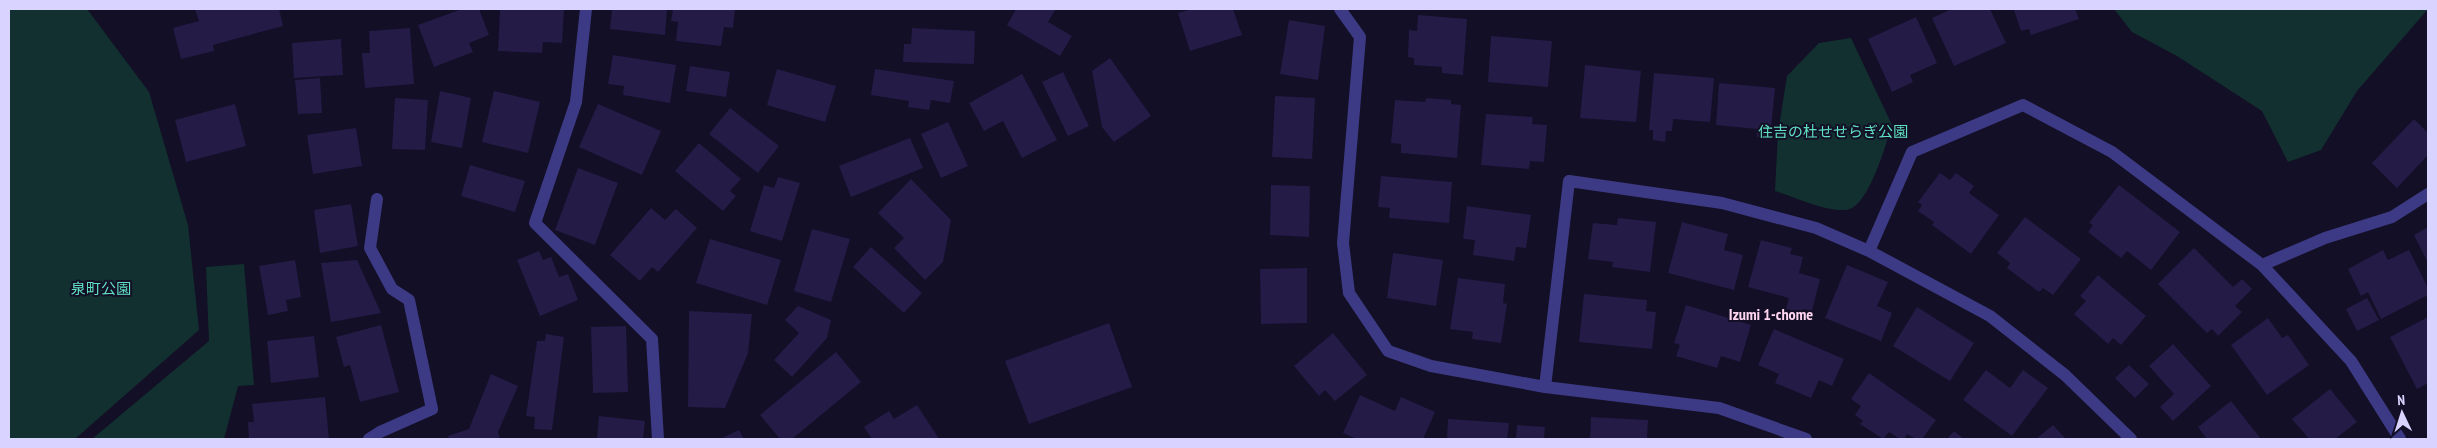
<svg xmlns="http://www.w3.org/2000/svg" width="2437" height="448" font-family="'PT Sans Narrow','Noto Sans JP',sans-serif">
	<rect width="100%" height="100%" fill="#130f26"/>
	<!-- green -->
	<path fill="#12302f" d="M 9,9 L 87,9 L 149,92 L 188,225 L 199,330 L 75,439 L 9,439 Z
		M 2114,9 L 2428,9 L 2357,91 L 2321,150 L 2288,162 L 2262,111 L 2177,56 L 2132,32 Z
		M 1851,38 L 1892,125 C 1886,144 1868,209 1846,210 C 1823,211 1796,197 1775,191 L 1778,133 L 1787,76 L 1819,43 Z
		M 244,264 L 254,385 L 238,386 L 224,439 L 92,439 L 209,341 L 206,267 Z"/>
	<!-- building -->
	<path fill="#241b47" d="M 195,9 L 279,9 L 283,26 L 213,45 L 214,51 L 181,59 L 173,28 L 199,21 Z
		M 462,9 L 479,9 L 489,35 L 469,43 L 473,52 L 434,67 L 418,25 Z
		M 500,9 L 564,9 L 562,43 L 543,42 L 542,53 L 498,51 Z
		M 612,9 L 667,9 L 665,35 L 610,29 Z
		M 673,9 L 735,9 L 733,28 L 724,27 L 721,46 L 676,41 L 678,22 L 671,21 Z
		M 1016,9 L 1055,10 L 1048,22 L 1072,36 L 1060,56 L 1007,25 Z
		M 1192,9 L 1233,9 L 1242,35 L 1190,51 L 1178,13 Z
		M 1952,9 L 1990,9 L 2006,43 L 1954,66 L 1932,18 Z
		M 2075,9 L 2079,19 L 2031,35 L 2029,29 L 2021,31 L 2014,10 Z
		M 1418,15 L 1467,19 L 1463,75 L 1442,73 L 1442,67 L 1414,65 L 1414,58 L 1408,57 L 1409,30 L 1417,31 Z
		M 1916,17 L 1937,63 L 1910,75 L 1913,82 L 1892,92 L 1868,39 Z
		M 1289,20 L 1325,26 L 1318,80 L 1280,74 Z
		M 410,28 L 414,84 L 365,88 L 362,53 L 370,53 L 369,31 Z
		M 912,28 L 975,31 L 974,64 L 903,62 L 904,44 L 911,44 Z
		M 1491,36 L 1552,41 L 1548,87 L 1488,82 Z
		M 341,39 L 343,75 L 294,78 L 292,43 Z
		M 613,55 L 676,65 L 670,103 L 623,95 L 624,86 L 608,84 Z
		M 1110,58 L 1151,116 L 1114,142 L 1102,127 L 1092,71 Z
		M 1585,65 L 1641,71 L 1636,122 L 1580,118 Z
		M 690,66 L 730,72 L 726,97 L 686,91 Z
		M 777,69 L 836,86 L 825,122 L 767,105 Z
		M 875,69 L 954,81 L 950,103 L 931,100 L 929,110 L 908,107 L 909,101 L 871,95 Z
		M 1063,72 L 1089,126 L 1068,136 L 1042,82 Z
		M 1654,73 L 1714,78 L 1710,122 L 1673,119 L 1672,131 L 1666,131 L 1665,142 L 1653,140 L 1653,130 L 1649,130 Z
		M 1022,74 L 1057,140 L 1022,158 L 1003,121 L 984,131 L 969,103 Z
		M 320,78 L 322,113 L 298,114 L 295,80 Z
		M 1719,83 L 1775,88 L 1770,138 L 1757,137 L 1757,129 L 1716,125 Z
		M 440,91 L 471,98 L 462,148 L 431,142 Z
		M 494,91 L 540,102 L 528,153 L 482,142 Z
		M 1275,96 L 1315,98 L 1312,159 L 1272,157 Z
		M 395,98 L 428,100 L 425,150 L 392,149 Z
		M 1426,98 L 1451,100 L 1451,104 L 1461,105 L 1457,158 L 1401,153 L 1401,144 L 1391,143 L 1395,100 L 1425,102 Z
		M 235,104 L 246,146 L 186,162 L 175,120 Z
		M 598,104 L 661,131 L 642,175 L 579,147 Z
		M 730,108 L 779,146 L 758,173 L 709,134 Z
		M 1486,114 L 1533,117 L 1532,124 L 1547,125 L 1544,162 L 1530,161 L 1529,169 L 1481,165 Z
		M 2414,119 L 2428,133 L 2428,155 L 2397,188 L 2372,163 Z
		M 948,122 L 968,166 L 941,178 L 921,134 Z
		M 356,128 L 362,166 L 313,174 L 307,135 Z
		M 910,138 L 923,168 L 851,197 L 839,166 Z
		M 699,143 L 741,179 L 730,191 L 736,196 L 723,211 L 675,171 Z
		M 470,165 L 525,181 L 515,212 L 461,196 Z
		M 578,168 L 618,183 L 595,245 L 555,230 Z
		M 1940,173 L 1950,180 L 1956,173 L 1974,186 L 1969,193 L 1999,215 L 1971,254 L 1932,225 L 1934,222 L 1918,211 L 1922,205 L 1918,202 Z
		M 1381,176 L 1452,182 L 1449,223 L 1389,218 L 1390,208 L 1378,207 Z
		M 778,177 L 800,183 L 782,241 L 750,231 L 764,185 L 774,188 Z
		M 911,179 L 951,220 L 943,262 L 925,280 L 894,248 L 904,238 L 878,213 Z
		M 1271,185 L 1310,186 L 1309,237 L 1270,235 Z
		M 2119,185 L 2180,232 L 2151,270 L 2127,251 L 2121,258 L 2088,232 L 2093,225 L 2089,223 Z
		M 351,204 L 358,246 L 320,253 L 314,210 Z
		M 1467,206 L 1531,215 L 1526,248 L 1516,247 L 1514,261 L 1473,255 L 1475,240 L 1463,239 Z
		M 651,208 L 665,220 L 676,209 L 697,228 L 658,272 L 652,267 L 640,281 L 610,255 Z
		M 2025,217 L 2081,259 L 2053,295 L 2043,288 L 2039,292 L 2007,268 L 2010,263 L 1997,253 Z
		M 1618,218 L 1656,222 L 1650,272 L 1612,267 L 1613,262 L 1588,259 L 1593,223 L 1617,225 Z
		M 1682,222 L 1728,234 L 1724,250 L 1743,255 L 1734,290 L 1668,273 Z
		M 2428,227 L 2428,263 L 2414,235 Z
		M 812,229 L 850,239 L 831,302 L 794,291 Z
		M 710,239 L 781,260 L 767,305 L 696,283 Z
		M 1761,240 L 1792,248 L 1790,254 L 1803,257 L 1799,273 L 1820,279 L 1812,311 L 1803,309 L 1802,313 L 1786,309 L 1789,298 L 1748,287 Z
		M 871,247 L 922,293 L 904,313 L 853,267 Z
		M 2194,248 L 2233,287 L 2242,279 L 2252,289 L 2235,306 L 2242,312 L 2218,336 L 2212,329 L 2207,333 L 2158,284 Z
		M 2383,250 L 2388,260 L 2409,250 L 2428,288 L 2428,295 L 2381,319 L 2368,292 L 2361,296 L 2348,269 Z
		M 539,251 L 543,260 L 551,257 L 559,277 L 568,274 L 578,300 L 540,316 L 517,260 Z
		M 1393,253 L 1443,260 L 1436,306 L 1387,298 Z
		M 295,260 L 301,297 L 286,300 L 288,311 L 268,315 L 259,266 Z
		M 357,260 L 381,313 L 331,322 L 321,263 Z
		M 1847,265 L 1888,282 L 1877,306 L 1892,313 L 1881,341 L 1825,318 Z
		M 1307,268 L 1307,323 L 1261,324 L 1260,269 Z
		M 2098,275 L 2146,316 L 2121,345 L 2113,338 L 2108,344 L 2074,314 L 2086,301 L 2080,296 Z
		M 1458,278 L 1505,284 L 1503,303 L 1507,304 L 1501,343 L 1472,339 L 1473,332 L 1450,329 Z
		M 1584,294 L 1647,300 L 1646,311 L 1656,312 L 1652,349 L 1579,342 Z
		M 2367,298 L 2379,320 L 2357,331 L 2346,309 Z
		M 1686,305 L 1751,325 L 1740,362 L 1721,356 L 1717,368 L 1676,356 L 1680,345 L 1674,343 Z
		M 798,306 L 831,320 L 827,338 L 792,377 L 774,360 L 799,333 L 785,320 Z
		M 1917,307 L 1974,343 L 1950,381 L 1893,346 Z
		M 689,311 L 752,314 L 748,353 L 725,408 L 688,407 Z
		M 2428,317 L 2428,383 L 2417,389 L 2390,337 Z
		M 2268,318 L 2282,338 L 2288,335 L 2309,365 L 2267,395 L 2231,345 Z
		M 1109,323 L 1132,387 L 1029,424 L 1005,361 Z
		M 381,325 L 399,392 L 360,402 L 350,365 L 344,367 L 336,337 Z
		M 626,326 L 628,392 L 593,393 L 591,327 Z
		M 1774,329 L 1844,359 L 1832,386 L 1819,380 L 1811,398 L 1775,383 L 1779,374 L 1758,365 Z
		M 1333,333 L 1367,375 L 1335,401 L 1325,390 L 1319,396 L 1294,366 Z
		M 546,334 L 564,337 L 552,430 L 534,429 L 535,417 L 526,416 L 537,341 L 545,341 Z
		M 314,336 L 319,377 L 271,383 L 267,341 Z
		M 2173,344 L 2211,386 L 2173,421 L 2160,407 L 2174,394 L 2149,366 Z
		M 836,352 L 861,382 L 792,439 L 780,439 L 760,415 Z
		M 2129,365 L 2149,384 L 2135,398 L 2115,378 Z
		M 1986,370 L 2010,388 L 2023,370 L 2048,388 L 2012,436 L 1963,400 Z
		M 1869,373 L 1936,420 L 1922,439 L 1916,439 L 1907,434 L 1904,439 L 1900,439 L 1889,432 L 1883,439 L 1860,424 L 1863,421 L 1855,415 L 1861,406 L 1851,399 Z
		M 491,374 L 518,386 L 498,432 L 500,439 L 449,439 L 448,436 L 469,429 Z
		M 2330,389 L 2357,422 L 2335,439 L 2309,439 L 2292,419 Z
		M 1360,395 L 1395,411 L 1401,397 L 1435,412 L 1423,439 L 1357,439 L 1343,433 Z
		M 325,397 L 329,439 L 249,439 L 248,422 L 254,422 L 252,404 Z
		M 2231,401 L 2261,439 L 2207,439 L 2198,427 Z
		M 917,405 L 939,439 L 872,439 L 864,427 L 889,411 L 894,419 Z
		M 599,416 L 645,421 L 643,439 L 597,439 Z
		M 1591,417 L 1648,420 L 1647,439 L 1590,439 Z
		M 1448,419 L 1509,423 L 1507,439 L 1447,439 Z
		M 1517,425 L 1545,427 L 1544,439 L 1516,439 Z
		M 2053,425 L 2066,439 L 2036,439 Z
		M 739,430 L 744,439 L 720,439 Z
		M 1954,431 L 1964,439 L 1947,439 Z"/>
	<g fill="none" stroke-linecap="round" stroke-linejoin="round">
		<!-- minor -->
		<path stroke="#3d3a85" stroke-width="12" d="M 586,9 L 576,102 L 535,223 L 652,339 L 658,439
			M 1340,9 L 1360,37 L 1343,243 L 1349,293 L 1388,351 L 1431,366 L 1545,387 L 1719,408 L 1806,439
			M 1869,251 L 1912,152 L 2023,105 L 2112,152 L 2262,265 L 2351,361 L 2400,439
			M 2262,265 L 2325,238 L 2392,217 L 2428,194
			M 1545,387 L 1569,181 L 1722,203 L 1816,228 L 1869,251 L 1990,316 L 2065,375 L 2131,439
			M 369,439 L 380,432 L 432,409 L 409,300 L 392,289 L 370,248 L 377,199"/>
	</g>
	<g text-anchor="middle" stroke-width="4" stroke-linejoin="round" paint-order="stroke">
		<!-- park labels -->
		<g font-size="15" fill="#5fe0c0" stroke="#130f26">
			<text x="1833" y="137">住吉の杜せせらぎ公園</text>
			<text x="101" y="294">泉町公園</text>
		</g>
		<!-- neighbourhood labels -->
		<g font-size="16" font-weight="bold" fill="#ffd6f0" stroke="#130f26">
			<text x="1771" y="320">Izumi 1-chome</text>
		</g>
	</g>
	<!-- border -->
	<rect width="2437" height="448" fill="none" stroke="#d9d4ff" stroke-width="20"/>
	<!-- north arrow -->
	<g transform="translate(2402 413) rotate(356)" stroke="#130f26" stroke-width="4" paint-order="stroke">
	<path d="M0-4L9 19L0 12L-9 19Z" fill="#d9d4ff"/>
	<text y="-8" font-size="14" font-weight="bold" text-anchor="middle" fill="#d9d4ff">N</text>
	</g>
</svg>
